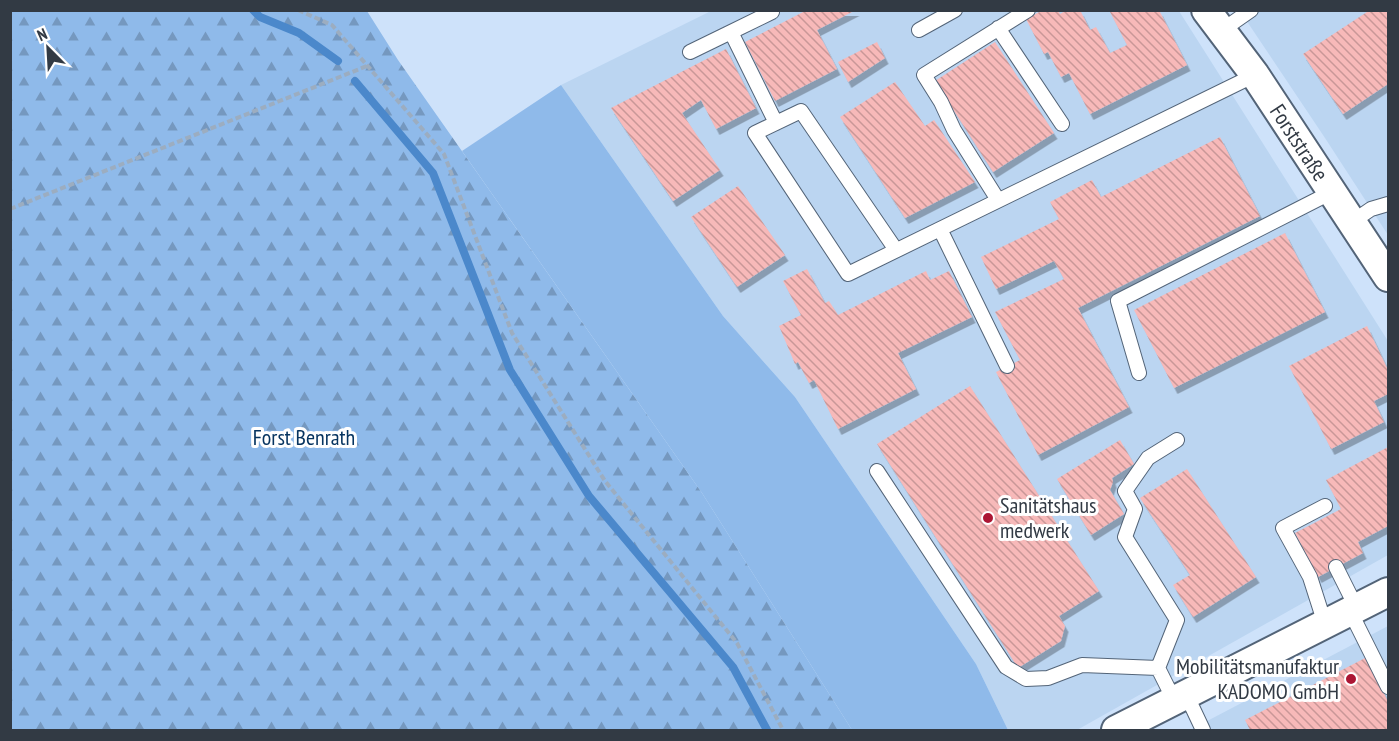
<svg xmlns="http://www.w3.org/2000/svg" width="1399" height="741" font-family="'PT Sans Narrow',sans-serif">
	<defs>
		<pattern id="forest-firs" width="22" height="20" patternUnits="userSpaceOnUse" patternTransform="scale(1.5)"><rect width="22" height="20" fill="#8fbaea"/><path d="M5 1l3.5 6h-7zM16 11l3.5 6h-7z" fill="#7598bf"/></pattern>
		<pattern id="building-back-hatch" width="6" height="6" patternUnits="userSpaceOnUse" patternTransform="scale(1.5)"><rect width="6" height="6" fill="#f7b9b9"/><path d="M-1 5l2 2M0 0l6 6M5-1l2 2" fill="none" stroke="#c99798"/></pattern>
		<filter id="shadow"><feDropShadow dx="3.5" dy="6" stdDeviation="0" flood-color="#0004"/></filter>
	</defs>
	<rect width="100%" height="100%" fill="#cee2fa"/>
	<!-- built -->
	<path fill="#bbd5f1" d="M 711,11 L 1179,11 L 1388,341 L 1388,555 L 1077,730 L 1008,730 L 976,664 L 795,397 L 723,316 L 561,85 Z
		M 1240,11 L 1388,11 L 1388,235 L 1325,138 Z
		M 1388,626 L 1388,730 L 1190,730 Z"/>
	<!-- green -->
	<path fill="#8fbaea" d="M 561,85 L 723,316 L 795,397 L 976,664 L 1008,730 L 852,730 L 702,493 L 462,151 Z"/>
	<!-- forest -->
	<path fill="url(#forest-firs)" d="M 10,11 L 367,11 L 398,60 L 702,493 L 852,730 L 11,730 Z"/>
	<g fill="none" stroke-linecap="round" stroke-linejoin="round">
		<!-- stream -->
		<path stroke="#4b88cb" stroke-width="8" d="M 253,10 L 260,17 L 299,33 L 338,61
			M 355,81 L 433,173 L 510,370 L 589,496 L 733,667 L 767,730"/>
	</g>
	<!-- building -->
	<path fill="url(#building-back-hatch)" filter="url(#shadow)" d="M 807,10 L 856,10 L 817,30 L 837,69 L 775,101 L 745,42 Z
		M 1043,10 L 1058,10 L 1060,14 L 1067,10 L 1080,10 L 1090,30 L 1096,27 L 1110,53 L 1127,45 L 1109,10 L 1159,10 L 1187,65 L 1090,114 L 1069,73 L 1061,77 L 1048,52 L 1044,54 L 1026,19 Z
		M 1370,10 L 1388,10 L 1388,84 L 1343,114 L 1303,54 Z
		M 877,42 L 885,58 L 848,82 L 838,62 Z
		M 995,42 L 1054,133 L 993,172 L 935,81 Z
		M 726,49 L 756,108 L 716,129 L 701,100 L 682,113 L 720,170 L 673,201 L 611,108 Z
		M 895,82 L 925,126 L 934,120 L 975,182 L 905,218 L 840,117 Z
		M 1220,137 L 1260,216 L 1078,308 L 1129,407 L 1038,455 L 996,372 L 1020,360 L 995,312 L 1064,279 L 1054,261 L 996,289 L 981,257 L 1059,219 L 1050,202 L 1092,180 L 1101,197 Z
		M 738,186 L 785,255 L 737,287 L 691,217 Z
		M 1285,233 L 1325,312 L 1174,388 L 1134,310 Z
		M 807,269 L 825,303 L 829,301 L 838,315 L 926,271 L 930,280 L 949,271 L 972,317 L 898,353 L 916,389 L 838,429 L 814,380 L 809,383 L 798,362 L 795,364 L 779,326 L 801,315 L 783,281 Z
		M 1367,326 L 1388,370 L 1388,394 L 1374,401 L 1384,422 L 1331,449 L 1289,366 Z
		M 970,386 L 1099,591 L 1059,616 L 1065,626 L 1061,641 L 1018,668 L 877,444 Z
		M 1120,440 L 1134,464 L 1112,478 L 1113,482 L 1110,490 L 1124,514 L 1091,535 L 1057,479 Z
		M 1388,447 L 1388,526 L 1358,542 L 1363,553 L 1318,577 L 1295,533 L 1341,509 L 1326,480 Z
		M 1187,469 L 1256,577 L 1193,617 L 1173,585 L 1190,575 L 1140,498 Z
		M 1367,657 L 1388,702 L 1388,730 L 1250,730 L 1245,720 Z"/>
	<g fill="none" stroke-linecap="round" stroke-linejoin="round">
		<defs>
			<path id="service" d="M 772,12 L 731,32 L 776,123
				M 998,28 L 1062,124
				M 919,30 L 955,10
				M 1221,31 L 1251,10
				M 690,52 L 731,32
				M 998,200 L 954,130 L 941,102 L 924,75 L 1028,10
				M 1352,222 L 1371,209 L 1388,204
				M 940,229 L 1007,366
				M 896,250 L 801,111 L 755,133 L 848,274 L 1255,75
				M 1139,373 L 1118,301 L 1332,192
				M 877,471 L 1006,667 L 1026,679 L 1048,678 L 1082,665 L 1158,668
				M 1325,506 L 1283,528 L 1310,577 L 1325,624
				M 1336,567 L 1357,609
				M 1350,611 L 1388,687
				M 1186,694 L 1203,730
				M 1174,700 L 1158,668 L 1177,620 L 1125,537 L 1135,509 L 1125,491 L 1148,458 L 1177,440"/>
			<g id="minor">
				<path id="s1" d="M 1206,10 L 1255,75 L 1388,277"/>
				<path d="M 1116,730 L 1388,592"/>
			</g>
		</defs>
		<!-- service casing -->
		<use href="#service" stroke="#536478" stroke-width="16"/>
		<!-- minor casing -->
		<use href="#minor" stroke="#536478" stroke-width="32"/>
		<!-- path -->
		<path stroke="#9cadc0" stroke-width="4" stroke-dasharray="6 3" stroke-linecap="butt" d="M 298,10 L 332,25 L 444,154 L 512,333 L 605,481 L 737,643 L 783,730
			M 10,209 L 367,66"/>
		<!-- service -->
		<use href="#service" stroke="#fff" stroke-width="14"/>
		<!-- minor -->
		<use href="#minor" stroke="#fff" stroke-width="28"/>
	</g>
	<!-- markers -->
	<g fill="#ac1634" stroke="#fff" stroke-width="2">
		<circle cx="988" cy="518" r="6"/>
		<circle cx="1351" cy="679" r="6"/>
	</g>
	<g text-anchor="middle" stroke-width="6" stroke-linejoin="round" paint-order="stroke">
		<!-- street labels -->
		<g font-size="22" fill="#323a44" stroke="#fff">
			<text dy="8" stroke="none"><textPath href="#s1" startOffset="162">Forststraße</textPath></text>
		</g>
		<!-- park labels -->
		<g font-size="22" fill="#063460" stroke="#fff">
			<text x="304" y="445">Forst Benrath</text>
		</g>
		<!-- poi labels -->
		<g font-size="22" fill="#323a44" stroke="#fff" text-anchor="start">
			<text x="1000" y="513">Sanitätshaus<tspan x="1000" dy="25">medwerk</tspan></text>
			<text x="1339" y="674" text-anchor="end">Mobilitätsmanufaktur<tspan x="1339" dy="25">KADOMO GmbH</tspan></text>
		</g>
	</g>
	<!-- border -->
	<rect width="1399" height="741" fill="none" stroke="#323a44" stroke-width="24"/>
	<!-- north arrow -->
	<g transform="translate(48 48) rotate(336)" stroke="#ffffff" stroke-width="4.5" paint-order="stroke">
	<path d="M0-4.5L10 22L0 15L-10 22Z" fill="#323a44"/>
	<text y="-9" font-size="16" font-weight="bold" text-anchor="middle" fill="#323a44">N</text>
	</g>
</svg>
